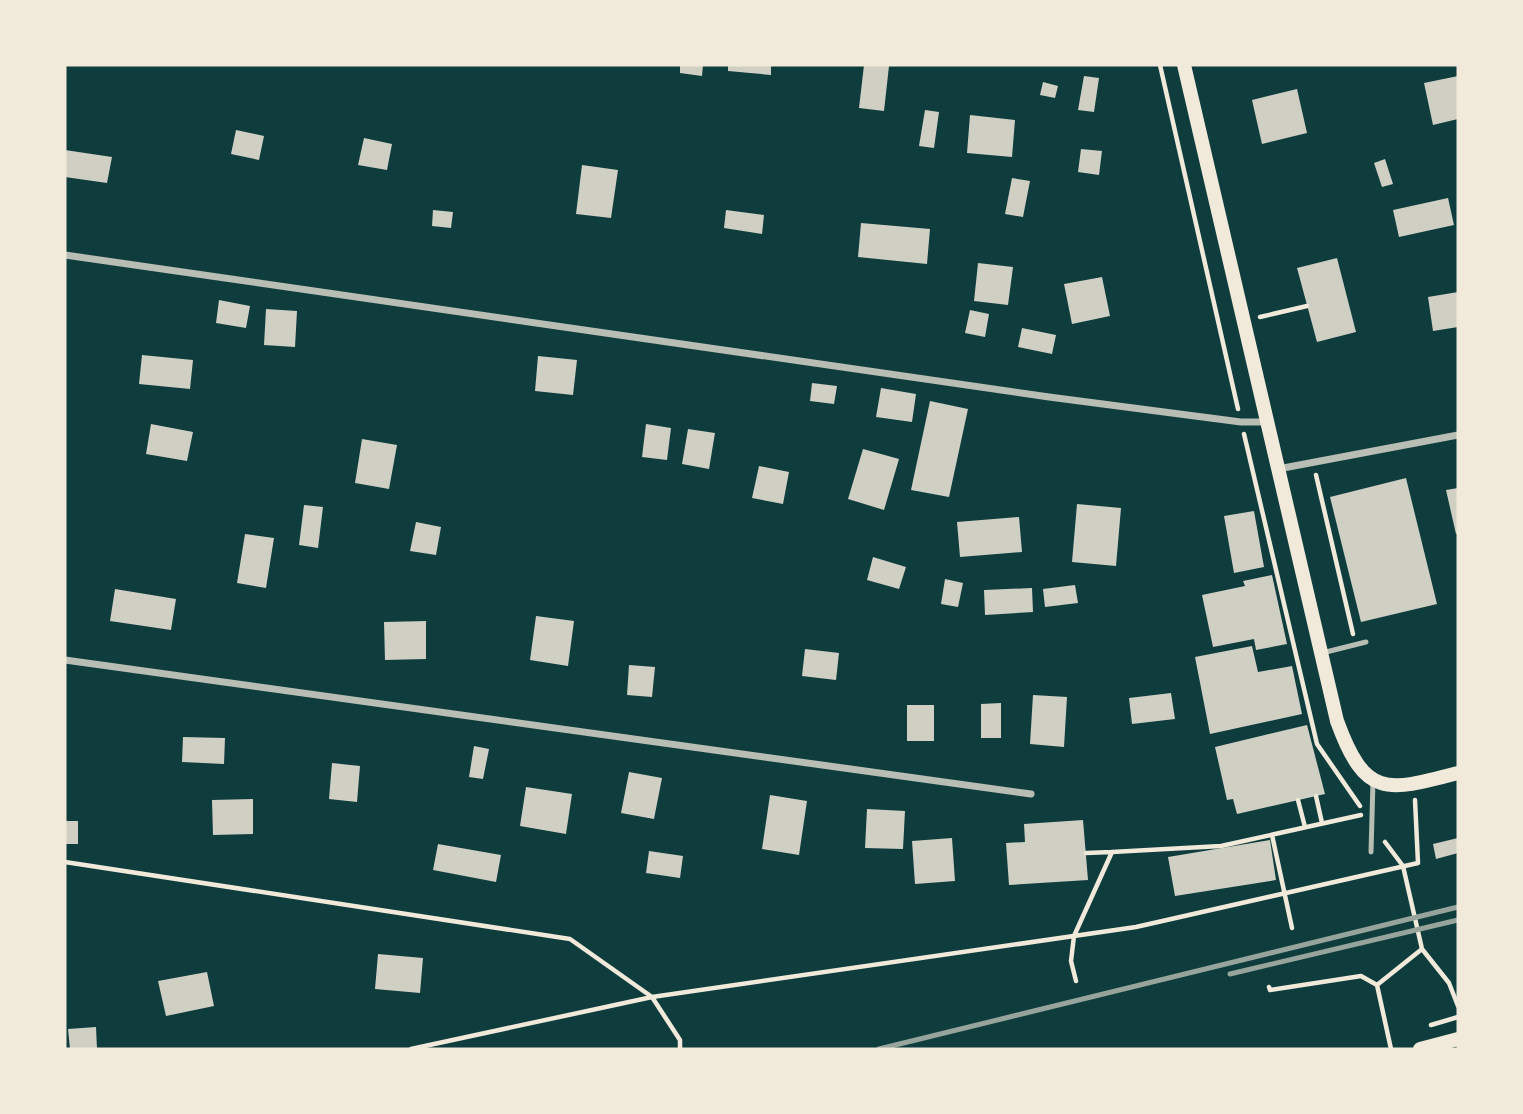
<svg xmlns="http://www.w3.org/2000/svg" width="1523" height="1114" font-family="'Alegreya Sans',sans-serif">
	<rect width="100%" height="100%" fill="#0f3d3e"/>
	<!-- building -->
	<path fill="#cfcfc3" d="M 680,65 L 703,65 L 702,76 L 680,73 Z
		M 728,65 L 771,65 L 771,75 L 728,71 Z
		M 864,65 L 889,66 L 884,111 L 859,108 Z
		M 1084,76 L 1099,78 L 1094,112 L 1078,110 Z
		M 1458,76 L 1458,119 L 1433,125 L 1424,83 Z
		M 1043,82 L 1058,86 L 1055,98 L 1040,95 Z
		M 1297,89 L 1307,133 L 1262,144 L 1252,100 Z
		M 925,110 L 939,112 L 934,148 L 919,146 Z
		M 970,115 L 1015,120 L 1012,157 L 967,153 Z
		M 236,130 L 264,136 L 259,160 L 231,154 Z
		M 364,138 L 392,144 L 387,170 L 358,165 Z
		M 1081,149 L 1102,151 L 1099,175 L 1078,172 Z
		M 65,150 L 112,157 L 107,183 L 65,177 Z
		M 1385,159 L 1393,184 L 1382,187 L 1374,163 Z
		M 582,165 L 618,170 L 611,218 L 576,214 Z
		M 1012,178 L 1030,181 L 1023,217 L 1005,214 Z
		M 1448,198 L 1454,225 L 1399,237 L 1393,210 Z
		M 433,210 L 453,212 L 451,228 L 432,226 Z
		M 726,210 L 764,215 L 762,234 L 724,228 Z
		M 861,223 L 930,229 L 927,264 L 858,257 Z
		M 1337,258 L 1356,332 L 1317,342 L 1297,268 Z
		M 978,263 L 1013,267 L 1008,305 L 974,301 Z
		M 1102,277 L 1110,316 L 1072,324 L 1064,284 Z
		M 1458,292 L 1458,327 L 1433,331 L 1428,297 Z
		M 219,300 L 250,306 L 246,328 L 216,323 Z
		M 266,309 L 297,311 L 295,347 L 264,345 Z
		M 970,310 L 989,314 L 985,337 L 965,333 Z
		M 1022,328 L 1056,335 L 1052,354 L 1018,347 Z
		M 142,355 L 193,360 L 190,389 L 139,384 Z
		M 538,356 L 577,360 L 573,395 L 535,391 Z
		M 812,383 L 837,386 L 834,404 L 810,401 Z
		M 881,388 L 916,394 L 912,422 L 876,417 Z
		M 930,401 L 968,409 L 949,497 L 911,490 Z
		M 151,424 L 193,432 L 187,461 L 146,454 Z
		M 646,424 L 671,428 L 667,460 L 642,457 Z
		M 688,429 L 715,433 L 709,469 L 682,464 Z
		M 362,439 L 397,445 L 389,489 L 355,483 Z
		M 863,449 L 899,459 L 884,510 L 848,499 Z
		M 759,466 L 789,472 L 783,504 L 752,498 Z
		M 1406,478 L 1437,604 L 1361,622 L 1330,497 Z
		M 1458,488 L 1458,533 L 1456,534 L 1446,490 Z
		M 1077,504 L 1121,508 L 1116,566 L 1072,562 Z
		M 304,505 L 323,507 L 318,548 L 299,545 Z
		M 1254,511 L 1264,567 L 1234,573 L 1224,516 Z
		M 1019,517 L 1022,552 L 960,557 L 957,522 Z
		M 416,522 L 441,527 L 436,555 L 410,551 Z
		M 245,534 L 274,538 L 266,588 L 237,583 Z
		M 873,557 L 906,567 L 899,589 L 867,580 Z
		M 1272,575 L 1287,644 L 1256,650 L 1254,639 L 1213,647 L 1202,595 L 1245,586 L 1243,581 Z
		M 945,579 L 963,583 L 958,607 L 941,604 Z
		M 1075,585 L 1078,603 L 1045,607 L 1043,589 Z
		M 1032,588 L 1033,612 L 985,615 L 984,590 Z
		M 115,589 L 176,599 L 171,630 L 110,621 Z
		M 536,616 L 574,621 L 568,666 L 530,660 Z
		M 426,621 L 426,659 L 385,660 L 384,622 Z
		M 1252,646 L 1258,672 L 1292,666 L 1302,714 L 1210,734 L 1195,657 Z
		M 805,649 L 839,653 L 836,680 L 802,676 Z
		M 629,665 L 655,667 L 652,697 L 627,695 Z
		M 1171,693 L 1175,719 L 1132,724 L 1129,698 Z
		M 1033,695 L 1067,697 L 1064,747 L 1030,744 Z
		M 1001,703 L 1001,738 L 981,738 L 981,704 Z
		M 907,705 L 934,705 L 934,741 L 907,741 Z
		M 1307,725 L 1325,794 L 1237,814 L 1233,799 L 1227,800 L 1215,747 Z
		M 183,737 L 225,738 L 224,764 L 182,762 Z
		M 474,746 L 489,749 L 483,779 L 469,777 Z
		M 332,763 L 360,766 L 357,802 L 329,799 Z
		M 629,772 L 662,778 L 654,819 L 621,813 Z
		M 526,787 L 572,794 L 566,834 L 520,826 Z
		M 770,795 L 807,801 L 799,855 L 762,849 Z
		M 253,799 L 253,834 L 213,835 L 212,800 Z
		M 867,809 L 905,811 L 903,849 L 865,848 Z
		M 1083,820 L 1088,880 L 1009,885 L 1006,843 L 1025,842 L 1024,824 Z
		M 65,821 L 78,821 L 78,844 L 65,844 Z
		M 952,838 L 955,881 L 915,884 L 912,841 Z
		M 1458,838 L 1458,853 L 1436,859 L 1433,844 Z
		M 1270,840 L 1276,880 L 1175,896 L 1168,857 Z
		M 438,844 L 501,855 L 496,882 L 433,870 Z
		M 649,851 L 683,856 L 680,878 L 646,873 Z
		M 378,954 L 423,958 L 420,993 L 375,989 Z
		M 207,972 L 214,1006 L 166,1016 L 158,981 Z
		M 96,1027 L 97,1049 L 70,1049 L 68,1029 Z"/>
	<g fill="none" stroke-linecap="round" stroke-linejoin="round">
		<!-- path -->
		<path stroke="#f1e9da" stroke-width="4.5" d="M 1160,65 L 1238,409
			M 1260,317 L 1307,306
			M 1244,434 L 1317,744 L 1360,806
			M 1316,475 L 1353,634
			M 1316,796 L 1322,823
			M 1298,800 L 1305,827
			M 1272,835 L 1292,928
			M 1385,842 L 1403,866 L 1422,949 L 1449,983 L 1458,1006
			M 1086,853 L 1112,852
			M 65,862 L 570,939 L 652,997 L 680,1040 L 680,1049
			M 1076,981 L 1071,961 L 1074,936 L 1112,852 L 1221,846 L 1361,815
			M 1377,985 L 1422,949
			M 1269,987 L 1270,990 L 1361,976 L 1377,985 L 1391,1049
			M 1431,1025 L 1458,1017
			M 411,1049 L 652,997 L 1136,927 L 1418,863 L 1415,800"/>
		<!-- service -->
		<path stroke="#b8beb3" stroke-width="5" d="M 1322,653 L 1366,642
			M 1371,852 L 1373,781"/>
		<!-- minor -->
		<path stroke="#b8beb3" stroke-width="7" d="M 65,255 L 1049,397 L 1241,422 L 1267,422
			M 1278,469 L 1458,435
			M 65,660 L 1031,794"/>
		<!-- secondary -->
		<path stroke="#f1e9da" stroke-width="14" d="M 1184,65 L 1337,721 C 1365,798 1386,792 1458,773
			M 1420,1049 L 1458,1039"/>
		<!-- rail -->
		<path stroke="#97a49c" stroke-width="5" d="M 1230,974 L 1458,920
			M 879,1049 L 1458,907"/>
	</g>
	<!-- border -->
	<rect width="1523" height="1114" fill="none" stroke="#f1e9da" stroke-width="133"/>
</svg>
